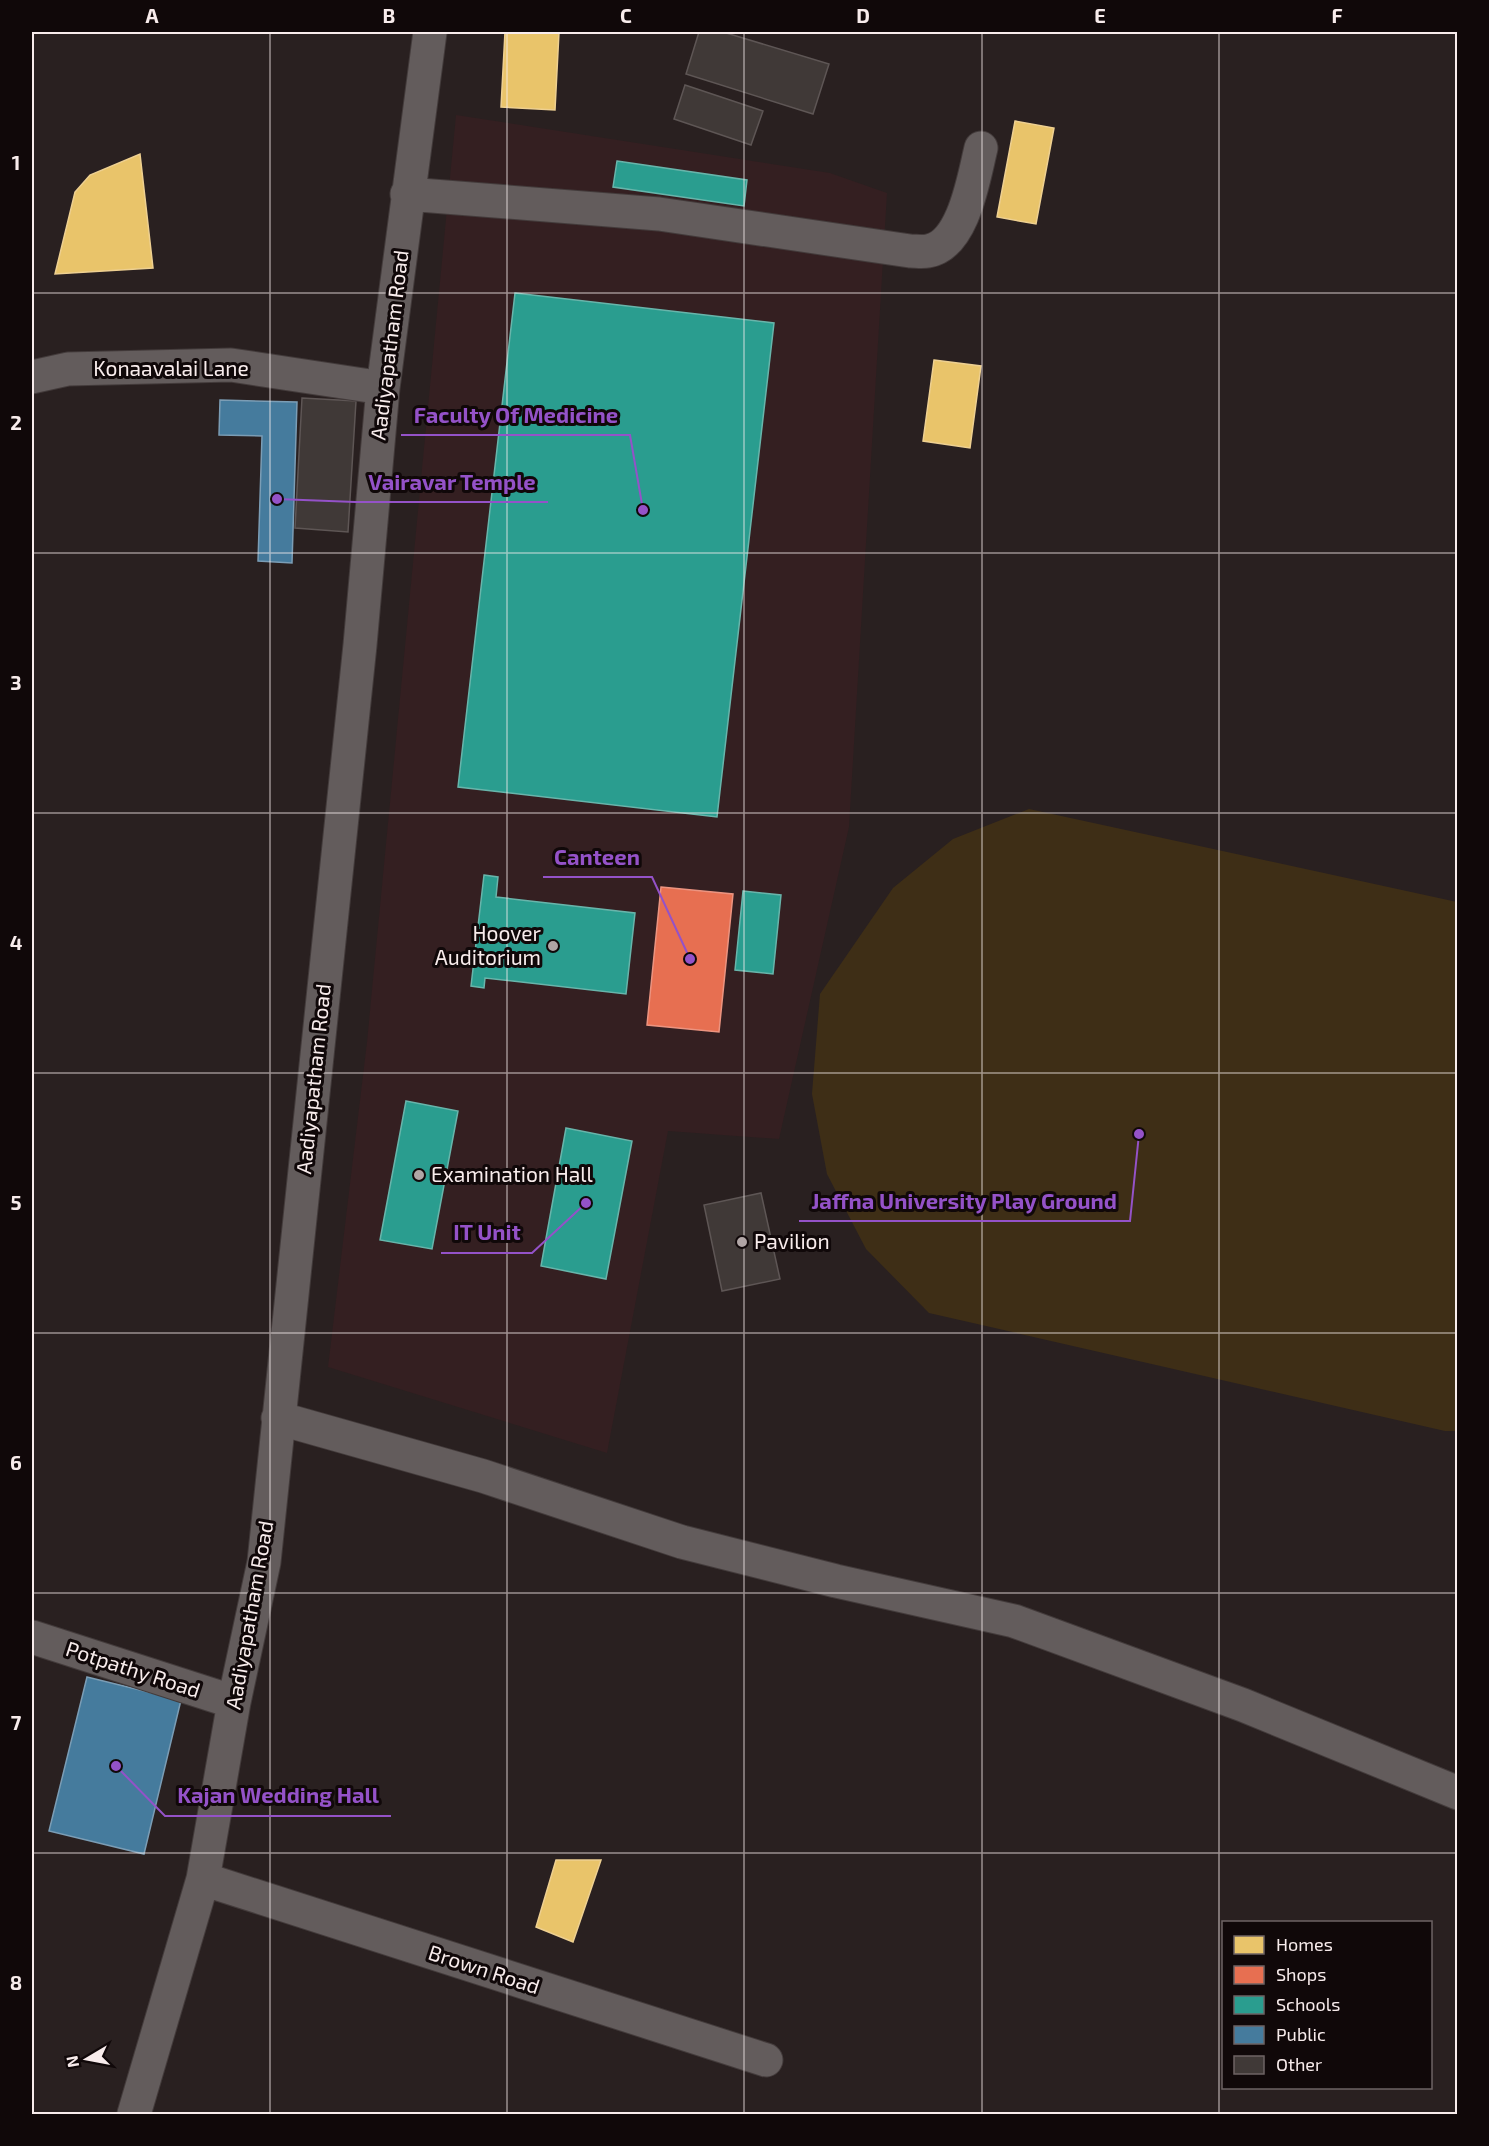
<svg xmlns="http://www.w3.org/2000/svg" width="1489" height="2146" font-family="'Exo 2',sans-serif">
	<rect width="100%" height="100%" fill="#292020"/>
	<!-- built -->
	<path fill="#341f21" d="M 456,115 L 830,173 L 887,193 L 849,827 L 779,1139 L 668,1131 L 607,1453 L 328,1367 L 367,1042 Z"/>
	<!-- green -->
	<path fill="#3e2e16" d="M 1029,809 L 1457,902 L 1457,1431 L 1445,1431 L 929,1313 L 866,1249 L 827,1174 L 812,1094 L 820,994 L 893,888 L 953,839 Z"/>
	<!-- homes -->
	<path fill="#e9c46a" stroke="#eed091" stroke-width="1.5" d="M 505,32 L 559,32 L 555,110 L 501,107 Z
		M 1015,121 L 1054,128 L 1036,224 L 997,217 Z
		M 140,154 L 153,268 L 55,274 L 75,192 L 90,175 Z
		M 934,360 L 981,366 L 970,448 L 923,441 Z
		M 556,1860 L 601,1860 L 573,1942 L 536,1927 Z"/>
	<!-- shops -->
	<path fill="#e76f51" stroke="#ec9480" stroke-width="1.5" d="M 661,887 L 733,894 L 719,1032 L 647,1025 Z"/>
	<!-- schools -->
	<path fill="#2a9d8f" stroke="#68b5ab" stroke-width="1.5" d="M 617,161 L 747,180 L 744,206 L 613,187 Z
		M 515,293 L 774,323 L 717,817 L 458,787 Z
		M 484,875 L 498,877 L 496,897 L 635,913 L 626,994 L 485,978 L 484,988 L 471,986 Z
		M 743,891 L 781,895 L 773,974 L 735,970 Z
		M 406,1101 L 458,1111 L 432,1249 L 380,1240 Z
		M 566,1128 L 632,1141 L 606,1279 L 541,1266 Z"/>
	<!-- public -->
	<path fill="#457b9d" stroke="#7b9db5" stroke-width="1.5" d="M 220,400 L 297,402 L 292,563 L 258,561 L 262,436 L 219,435 Z
		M 87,1677 L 181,1700 L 144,1854 L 49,1831 Z"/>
	<!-- building -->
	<path fill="#403937" stroke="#5e5655" stroke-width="1.5" d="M 699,32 L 723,32 L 829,64 L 813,114 L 686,74 Z
		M 685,85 L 763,111 L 751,145 L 674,119 Z
		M 302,398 L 356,401 L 348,532 L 295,528 Z
		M 761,1193 L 780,1279 L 722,1291 L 704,1205 Z"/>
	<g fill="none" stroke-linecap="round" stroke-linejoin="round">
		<defs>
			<path id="minor" d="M 407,194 L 659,214 L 910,251 C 916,251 922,252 928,251 C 964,245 974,176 981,148
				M 32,377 L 68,369 L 231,365 L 383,388
				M 278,1418 L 483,1476 L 682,1542 L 836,1581 L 1014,1621 L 1243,1705 L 1458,1793
				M 32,1637 L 234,1702
				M 203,1879 L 766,2060
				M 134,2114 L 203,1879 L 234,1702 L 264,1562 L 360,645 L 383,388 L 430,32"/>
		</defs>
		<!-- minor casing -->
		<use href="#minor" stroke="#433b3b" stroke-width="35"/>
		<!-- minor -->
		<use href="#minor" stroke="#635c5c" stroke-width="33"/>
	</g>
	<!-- grid -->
	<path fill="none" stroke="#f8ecec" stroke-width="1.5" stroke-opacity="0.55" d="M 270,32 L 270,2114M 507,32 L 507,2114M 744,32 L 744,2114M 982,32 L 982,2114M 1219,32 L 1219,2114M 32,293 L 1458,293M 32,553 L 1458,553M 32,813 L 1458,813M 32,1073 L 1458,1073M 32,1333 L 1458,1333M 32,1593 L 1458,1593M 32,1853 L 1458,1853"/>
	<!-- markers -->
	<g fill="#b0a5a5" stroke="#100809" stroke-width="2">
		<circle cx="553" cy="946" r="6"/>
		<circle cx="419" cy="1175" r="6"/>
		<circle cx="742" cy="1242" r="6"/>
	</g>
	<g text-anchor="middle" stroke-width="6" stroke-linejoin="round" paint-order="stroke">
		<!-- street labels -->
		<g font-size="21" fill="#f8ecec" stroke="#100809">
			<text transform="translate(390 345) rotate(-83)" y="7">Aadiyapatham Road</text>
			<text x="171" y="376">Konaavalai Lane</text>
			<text transform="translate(314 1079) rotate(-84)" y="7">Aadiyapatham Road</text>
			<text transform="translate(250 1615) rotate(-80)" y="7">Aadiyapatham Road</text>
			<text transform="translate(133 1670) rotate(18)" y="7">Potpathy Road</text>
			<text transform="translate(484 1970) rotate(18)" y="7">Brown Road</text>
		</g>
		<!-- poi labels -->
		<g font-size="21" fill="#f8ecec" stroke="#100809" text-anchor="start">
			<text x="541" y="941" text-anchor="end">Hoover<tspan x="541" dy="24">Auditorium</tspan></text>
			<text x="431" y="1182">Examination Hall</text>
			<text x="754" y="1249">Pavilion</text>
		</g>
	</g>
	<!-- callouts -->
	<path fill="none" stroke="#9452c8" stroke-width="2" d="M643 510L630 435H401M277 499L355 502H548M690 959L652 877H543M1139 1134L1130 1221H799M586 1203L532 1253H441M116 1766L165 1816H391"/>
	<g fill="#9452c8" stroke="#100809" stroke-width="2">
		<circle cx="643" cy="510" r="6"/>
		<circle cx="277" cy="499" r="6"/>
		<circle cx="690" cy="959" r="6"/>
		<circle cx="1139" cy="1134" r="6"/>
		<circle cx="586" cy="1203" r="6"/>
		<circle cx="116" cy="1766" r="6"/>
	</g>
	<g font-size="22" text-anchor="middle" font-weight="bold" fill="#9452c8" stroke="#100809" stroke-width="6" stroke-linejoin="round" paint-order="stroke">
		<text x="516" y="423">Faculty Of Medicine</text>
		<text x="452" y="490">Vairavar Temple</text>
		<text x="597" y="865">Canteen</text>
		<text x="964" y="1209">Jaffna University Play Ground</text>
		<text x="487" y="1240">IT Unit</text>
		<text x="278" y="1803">Kajan Wedding Hall</text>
	</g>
	<!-- border -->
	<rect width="1489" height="2146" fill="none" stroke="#100809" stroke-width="66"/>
	<!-- legend -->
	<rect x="1222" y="1921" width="210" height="168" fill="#100809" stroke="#6d6364" stroke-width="1.5"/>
	<rect x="1234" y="1936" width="30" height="18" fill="#e9c46a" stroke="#6d6364" stroke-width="1.5"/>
	<text x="1276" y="1951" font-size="18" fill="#f8ecec">Homes</text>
	<rect x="1234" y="1966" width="30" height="18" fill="#e76f51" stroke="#6d6364" stroke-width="1.5"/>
	<text x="1276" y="1981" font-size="18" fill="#f8ecec">Shops</text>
	<rect x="1234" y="1996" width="30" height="18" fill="#2a9d8f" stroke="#6d6364" stroke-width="1.5"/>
	<text x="1276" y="2011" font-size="18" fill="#f8ecec">Schools</text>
	<rect x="1234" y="2026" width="30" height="18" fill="#457b9d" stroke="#6d6364" stroke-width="1.5"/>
	<text x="1276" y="2041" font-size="18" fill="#f8ecec">Public</text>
	<rect x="1234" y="2056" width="30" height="18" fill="#403937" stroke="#6d6364" stroke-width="1.5"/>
	<text x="1276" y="2071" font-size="18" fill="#f8ecec">Other</text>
	<!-- north arrow -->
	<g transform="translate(87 2059) rotate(260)" stroke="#100809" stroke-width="4.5" paint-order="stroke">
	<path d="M0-4.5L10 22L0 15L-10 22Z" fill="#f8ecec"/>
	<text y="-9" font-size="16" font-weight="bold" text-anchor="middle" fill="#f8ecec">N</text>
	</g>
	<rect x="33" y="33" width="1423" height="2080" fill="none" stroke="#f8ecec" stroke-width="2"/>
	<g font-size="20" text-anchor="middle" font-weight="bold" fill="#f8ecec">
		<text x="152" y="23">A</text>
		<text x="389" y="23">B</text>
		<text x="626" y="23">C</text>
		<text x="863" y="23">D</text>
		<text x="1100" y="23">E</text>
		<text x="1337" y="23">F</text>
		<text x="16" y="170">1</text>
		<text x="16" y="430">2</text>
		<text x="16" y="690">3</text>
		<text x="16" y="950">4</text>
		<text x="16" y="1210">5</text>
		<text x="16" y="1470">6</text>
		<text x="16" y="1730">7</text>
		<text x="16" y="1990">8</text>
	</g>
</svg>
